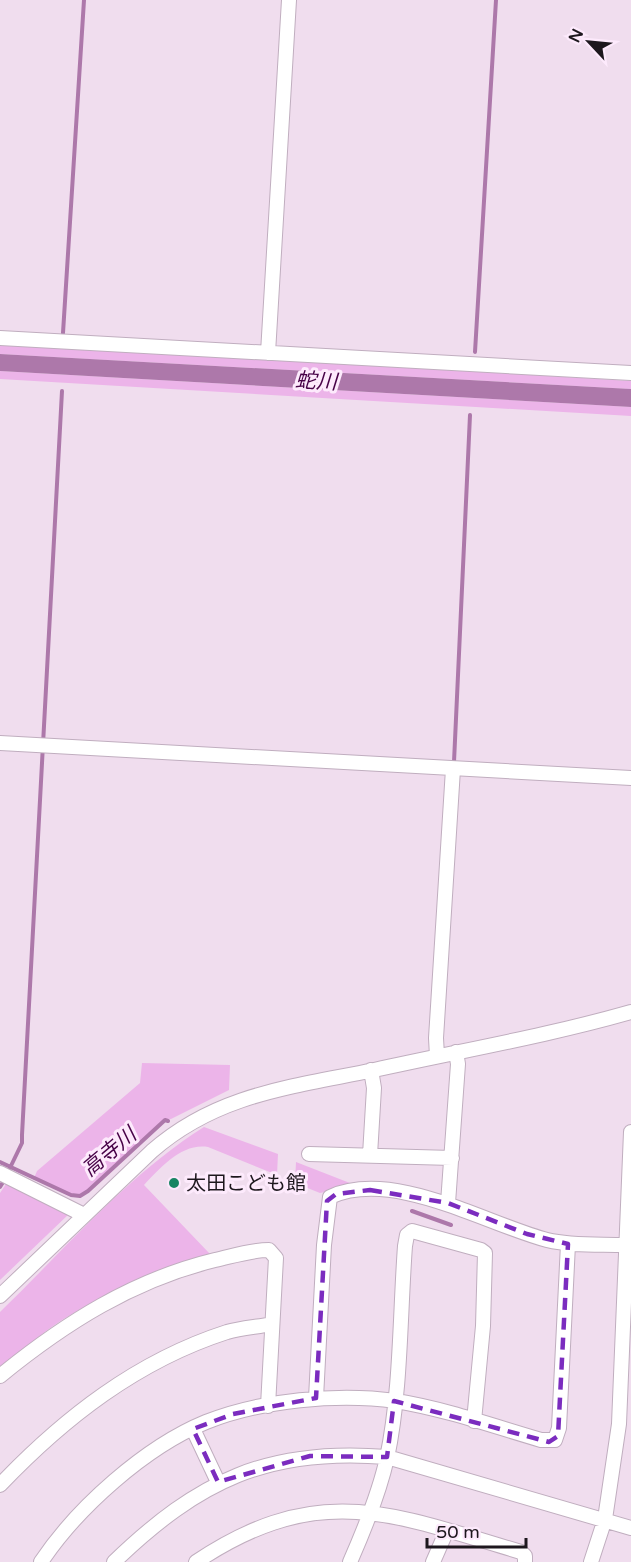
<svg xmlns="http://www.w3.org/2000/svg" width="631" height="1562" font-family="'Varela Round','Noto Sans JP',sans-serif">
	<rect width="100%" height="100%" fill="#f0ddee"/>
	<!-- green -->
	<path fill="#ecb4e9" d="M 0,343 L 631,381 L 631,389 L 0,354 Z
		M 0,371 L 631,407 L 631,416 L 0,379 Z
		M 142,1063 L 230,1065 L 229,1090 L 171,1119 L 165,1120 L 85,1194 L 71,1195 L 34,1178 L 37,1171 L 140,1083 Z
		M 204,1127 L 278,1154 L 277,1175 L 208,1147 C 182,1143 161,1167 144,1185 L 210,1254 C 158,1268 107,1292 62,1320 C 40,1334 20,1353 0,1369 L 0,1312 C 63,1251 130,1173 204,1127 Z
		M 296,1162 L 355,1185 L 320,1193 L 295,1183 Z
		M 6,1184 L 70,1213 L 0,1280 L 0,1193 Z"/>
	<!-- water -->
	<path fill="#ad78aa" d="M 0,354 L 631,389 L 631,407 L 0,371 Z"/>
	<g fill="none" stroke-linecap="round" stroke-linejoin="round">
		<!-- stream -->
		<path stroke="#ad78aa" stroke-width="4" d="M 63,333 L 84,0
			M 475,352 L 496,0
			M 454,762 L 470,415
			M 0,1162 L 71,1195 L 80,1196 L 88,1191 L 165,1120 L 168,1121
			M 8,1172 L 22,1143 L 22,1135 L 62,391
			M 0,1187 L 5,1179
			M 412,1211 L 451,1225"/>
		<defs>
			<path id="minor" d="M 0,338 L 631,373
				M 268,353 L 289,0
				M 0,743 L 631,778
				M 437,1056 L 436,1038 L 453,769
				M 309,1154 L 452,1158
				M 370,1155 L 374,1088 L 371,1070
				M 0,1173 L 84,1215
				M 448,1203 L 458,1064 L 456,1052
				M 0,1296 L 152,1151 C 217,1094 292,1087 374,1070 C 459,1051 547,1036 631,1012
				M 0,1376 C 65,1323 133,1280 215,1260 C 233,1256 251,1250 269,1250 L 276,1258 L 268,1406
				M 316,1398 L 324,1245 L 330,1197 C 393,1168 486,1224 547,1240 C 572,1246 599,1244 625,1245
				M 193,1429 L 218,1482
				M 0,1485 C 64,1418 137,1361 227,1332 C 241,1328 257,1327 272,1324
				M 41,1562 C 77,1508 145,1447 206,1422 C 261,1400 338,1393 396,1401 C 445,1409 493,1426 541,1440 L 555,1440 L 559,1428 L 568,1244
				M 114,1562 C 198,1481 268,1447 387,1457 L 631,1528
				M 196,1562 C 319,1480 392,1514 521,1552 L 525,1556 L 525,1562
				M 350,1562 C 365,1528 379,1494 387,1458 C 401,1392 400,1313 405,1246 L 407,1235 L 412,1231 L 481,1250 L 485,1253 L 483,1326 L 474,1421
				M 433,1562 L 447,1530
				M 591,1562 L 605,1519 L 619,1424 L 631,1132"/>
		</defs>
		<!-- minor casing -->
		<use href="#minor" stroke="#c0aebf" stroke-width="16"/>
		<!-- minor -->
		<use href="#minor" stroke="#fff" stroke-width="14"/>
	</g>
	<!-- marked area -->
	<path fill="none" stroke="#7b2cbf" stroke-width="4.5" stroke-dasharray="12 8" stroke-linejoin="round" d="M 370,1190 L 448,1203 L 527,1234 L 568,1244 L 558,1436 L 549,1442 L 394,1401 L 387,1457 L 310,1456 L 218,1482 L 193,1429 L 233,1414 L 316,1398 L 327,1201 L 336,1194 Z"/>
	<!-- markers -->
	<circle fill="#188563" stroke="#fdeafc" stroke-width="2" cx="174" cy="1183" r="6"/>
	<g text-anchor="middle" stroke-width="6" stroke-linejoin="round" paint-order="stroke">
		<!-- poi labels -->
		<g font-size="20" fill="#1d171d" stroke="#fdeafc" text-anchor="start">
			<text x="186" y="1190">太田こども館</text>
		</g>
		<!-- water labels -->
		<g font-size="21" font-style="italic" fill="#470247" stroke="#fdeafc">
			<text transform="translate(316 381) rotate(3)" y="7">蛇川</text>
			<text transform="translate(109 1152) rotate(-40)" y="7">高寺川</text>
		</g>
	</g>
	<!-- north arrow -->
	<g transform="translate(589 42) rotate(296)" stroke="#fdeafc" stroke-width="4.5" paint-order="stroke">
	<path d="M0-4.5L10 22L0 15L-10 22Z" fill="#1d171d"/>
	<text y="-9" font-size="16" font-weight="bold" text-anchor="middle" fill="#1d171d">N</text>
	</g>
	<!-- scale -->
	<path d="M427 1538v9h99v-9" fill="none" stroke="#1d171d" stroke-width="3"/>
	<text x="436" y="1538" font-size="18" fill="#1d171d" stroke="#fdeafc" stroke-width="4.5" paint-order="stroke">50 m</text>
</svg>
